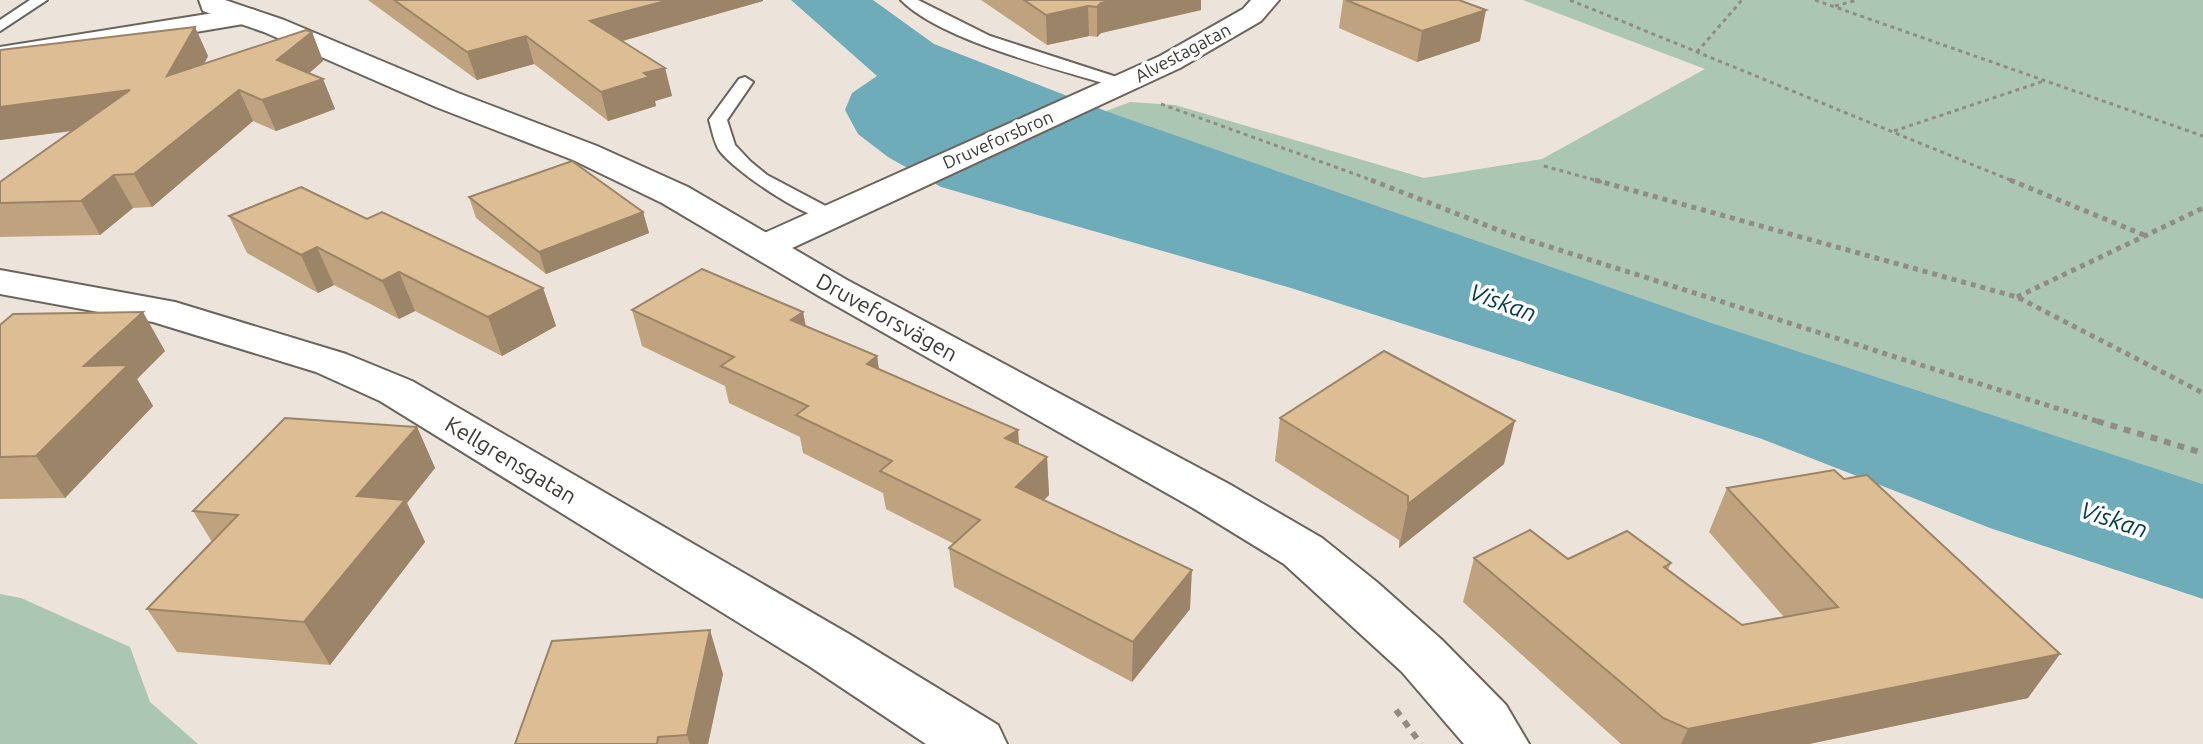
<svg xmlns="http://www.w3.org/2000/svg" width="2203" height="744" font-family="Ubuntu,sans-serif">
	<rect width="100%" height="100%" fill="#ece4da"/>
	<!-- green -->
	<path fill="#abc6b2" d="M 1523,0 L 2203,0 L 2203,484 L 1709,322 L 1106,111 L 1130,102 L 1175,105 L 1424,178 L 1542,159 L 1705,69 Z
		M 0,594 L 21,598 L 130,647 L 150,702 L 198,744 L 0,744 Z"/>
	<!-- water -->
	<path fill="#6eacb9" d="M 791,0 L 873,0 L 934,44 L 1106,111 L 1709,322 L 2203,484 L 2203,599 L 1990,528 L 1762,439 L 1291,288 L 941,187 L 888,157 L 858,134 L 845,110 L 852,93 L 877,76 Z"/>
	<g fill="none" stroke-linecap="round" stroke-linejoin="round">
		<defs>
			<path id="lane" d="M 30,0 L 47,0 L 0,31 L 0,20 Z
				M 901,0 L 918,0 L 990,36 L 1129,81 L 1131,84 L 1123,89 L 1117,87 C 1061,70 941,41 901,0 Z
				M 745,77 L 753,82 L 727,120 L 735,145 L 750,161 L 767,175 L 837,212 L 840,216 L 837,220 C 814,226 734,171 719,150 C 714,142 712,130 709,120 L 739,79 Z"/>
			<path id="street" d="M 1251,0 L 1279,0 L 1261,21 L 1180,68 L 777,255 L 764,258 L 751,255 L 745,247 L 751,239 L 1160,56 L 1243,9 Z
				M 245,8 L 255,10 L 258,16 L 255,22 L 0,65 L 0,47 Z
				M 0,270 L 175,302 L 346,354 L 412,381 L 849,634 L 998,725 L 1007,744 L 926,744 L 809,666 L 380,401 L 316,372 L 153,322 L 0,294 Z"/>
			<path id="secondary" d="M 199,0 L 225,0 L 284,20 L 458,93 L 597,146 L 688,187 L 847,280 L 1229,484 L 1322,538 L 1378,583 L 1442,640 L 1506,705 L 1529,744 L 1464,744 L 1402,672 L 1284,564 L 1193,508 L 819,296 L 662,203 L 573,160 L 436,107 L 264,32 L 203,11 Z"/>
		</defs>
		<!-- lane casing -->
		<use href="#lane" stroke="#6b645c" stroke-width="4"/>
		<!-- street casing -->
		<use href="#street" stroke="#6b645c" stroke-width="4"/>
		<!-- secondary casing -->
		<use href="#secondary" stroke="#6b645c" stroke-width="4"/>
		<!-- path-far2 -->
		<path stroke="#918c85" stroke-width="3" stroke-dasharray="4 4" stroke-linecap="butt" d="M 1570,0 L 2015,182
			M 1815,0 L 2203,136
			M 1835,6 L 1857,0
			M 1697,52 L 1742,0
			M 1161,104 L 1377,182
			M 1894,131 L 2044,81
			M 1544,166 L 1602,182"/>
		<!-- path-far1 -->
		<path stroke="#918c85" stroke-width="5" stroke-dasharray="5 5" stroke-linecap="butt" d="M 1371,180 L 1506,233 L 2103,423
			M 1595,180 L 2017,297 L 2203,393
			M 2010,180 L 2144,235
			M 2017,297 L 2203,208"/>
		<!-- path -->
		<path stroke="#918c85" stroke-width="6" stroke-dasharray="7 7" stroke-linecap="butt" d="M 2097,421 L 2203,453
			M 1396,710 L 1421,744"/>
		<!-- lane -->
		<use href="#lane" fill="#fff" fill-rule="evenodd"/>
		<!-- street -->
		<use href="#street" fill="#fff" fill-rule="evenodd"/>
		<!-- secondary -->
		<use href="#secondary" fill="#fff" fill-rule="evenodd"/>
	</g>
	<!-- wall -->
	<path fill="#bea37e" d="M 368,0 L 763,0 L 763,1 L 623,41 L 665,68 L 672,96 L 655,101 L 656,106 L 608,121 L 534,64 L 477,80 Z
		M 981,0 L 1201,0 L 1201,10 L 1101,33 L 1097,37 L 1089,36 L 1047,45 Z
		M 1343,0 L 1459,0 L 1480,41 L 1417,62 L 1339,28 Z
		M 195,27 L 208,56 L 204,64 L 312,32 L 323,61 L 309,73 L 323,79 L 335,109 L 276,131 L 253,121 L 152,207 L 133,208 L 100,235 L 0,237 L 0,182 L 73,131 L 0,140 L 0,50 Z
		M 469,197 L 643,212 L 649,233 L 546,274 L 476,218 Z
		M 229,216 L 543,288 L 556,326 L 502,356 L 415,311 L 399,319 L 334,285 L 318,293 L 247,253 Z
		M 632,310 L 803,312 L 806,326 L 877,356 L 879,370 L 1018,430 L 1019,444 L 1047,457 L 1049,495 L 1044,500 L 1190,609 L 1132,682 L 954,587 L 949,548 L 954,544 L 886,509 L 883,493 L 803,453 L 800,437 L 729,403 L 725,386 L 642,346 Z
		M 0,325 L 165,351 L 137,379 L 153,406 L 65,498 L 0,499 Z
		M 1280,418 L 1504,464 L 1399,548 L 1399,540 L 1275,461 Z
		M 417,427 L 435,468 L 407,503 L 425,542 L 330,665 L 177,652 L 147,609 L 212,542 L 193,511 Z
		M 1727,488 L 2028,698 L 1809,744 L 1621,744 L 1463,602 L 1474,558 L 1671,563 L 1668,570 L 1742,625 L 1784,617 L 1709,532 Z
		M 723,674 L 708,744 L 515,744 Z"/>
	<!-- shaded-wall -->
	<path fill="#9b8467" d="M 669,0 L 763,0 L 763,1 L 597,48 L 590,21 Z
		M 1115,0 L 1201,0 L 1201,10 L 1101,33 L 1097,37 L 1097,7 L 1101,3 Z
		M 1088,6 L 1089,36 L 1047,45 L 1046,15 Z
		M 1486,10 L 1480,41 L 1417,62 L 1422,31 Z
		M 195,27 L 208,56 L 182,106 L 167,76 Z
		M 312,32 L 323,61 L 290,90 L 277,60 Z
		M 526,36 L 534,64 L 477,80 L 467,52 Z
		M 665,68 L 672,96 L 655,101 L 656,106 L 608,121 L 601,92 L 644,73 Z
		M 323,79 L 335,109 L 276,131 L 262,100 Z
		M 130,90 L 146,121 L 0,140 L 0,107 Z
		M 239,90 L 253,121 L 152,207 L 134,174 Z
		M 114,175 L 133,208 L 100,235 L 81,201 Z
		M 643,212 L 649,233 L 546,274 L 539,252 Z
		M 317,247 L 334,285 L 318,293 L 301,255 Z
		M 399,272 L 415,311 L 399,319 L 382,281 Z
		M 543,288 L 556,326 L 502,356 L 488,317 Z
		M 143,312 L 165,351 L 137,379 L 153,406 L 65,498 L 36,456 L 84,366 Z
		M 803,312 L 809,348 L 791,320 Z
		M 877,356 L 882,393 L 867,364 Z
		M 1515,421 L 1504,464 L 1399,548 L 1408,504 Z
		M 417,427 L 435,468 L 407,503 L 425,542 L 330,665 L 304,622 L 357,496 Z
		M 1018,430 L 1020,468 L 1005,438 Z
		M 1047,457 L 1049,495 L 1018,525 L 1016,487 Z
		M 1192,570 L 1190,609 L 1132,682 L 1133,642 Z
		M 710,630 L 723,674 L 708,744 L 690,744 L 687,735 Z
		M 2060,654 L 2028,698 L 1809,744 L 1681,744 L 1688,729 Z"/>
	<!-- building -->
	<path fill="#ddbd93" stroke="#9b8467" stroke-width="2" d="M 394,0 L 669,0 L 590,21 L 665,68 L 644,73 L 649,77 L 601,92 L 526,36 L 467,52 Z
		M 1024,0 L 1115,0 L 1101,3 L 1097,7 L 1088,6 L 1046,15 Z
		M 1346,0 L 1459,0 L 1486,10 L 1422,31 Z
		M 195,27 L 167,76 L 306,30 L 312,32 L 277,60 L 323,79 L 262,100 L 239,90 L 134,174 L 114,175 L 81,201 L 0,203 L 0,182 L 130,90 L 0,107 L 0,50 Z
		M 572,161 L 643,212 L 539,252 L 469,197 Z
		M 301,187 L 367,219 L 382,212 L 543,288 L 488,317 L 399,272 L 382,281 L 317,247 L 301,255 L 229,216 Z
		M 702,269 L 803,312 L 791,320 L 877,356 L 867,364 L 1018,430 L 1005,438 L 1047,457 L 1016,487 L 1192,570 L 1133,642 L 949,548 L 980,520 L 880,471 L 892,461 L 796,415 L 808,406 L 721,366 L 734,357 L 632,310 Z
		M 143,312 L 84,366 L 128,365 L 36,456 L 0,457 L 0,325 L 13,314 Z
		M 1384,351 L 1515,421 L 1408,504 L 1408,496 L 1280,418 Z
		M 285,418 L 417,427 L 357,496 L 405,500 L 304,622 L 147,609 L 238,515 L 193,511 Z
		M 1834,470 L 1844,479 L 1867,475 L 2060,654 L 1688,729 L 1663,718 L 1474,558 L 1530,530 L 1568,559 L 1627,531 L 1671,563 L 1664,567 L 1742,625 L 1838,607 L 1727,488 Z
		M 710,630 L 687,735 L 658,737 L 657,744 L 515,744 L 552,641 Z"/>
	<g text-anchor="middle" stroke-width="7" stroke-linejoin="round" paint-order="stroke">
		<!-- far-street labels -->
		<g font-size="18" fill="#3d3a36" stroke="#fff">
			<text transform="translate(1183 53) rotate(-28)" y="6">Alvestagatan</text>
			<text transform="translate(998 140) rotate(-24)" y="6">Druveforsbron</text>
		</g>
		<!-- street labels -->
		<g font-size="22" fill="#3d3a36" stroke="#fff">
			<text transform="translate(887 317) rotate(29)" y="8">Druveforsvägen</text>
			<text transform="translate(511 460) rotate(31)" y="8">Kellgrensgatan</text>
		</g>
		<!-- water labels -->
		<g font-size="24" font-style="italic" fill="#003d47" stroke="#fff">
			<text transform="translate(1503 303) rotate(20)" y="8">Viskan</text>
			<text transform="translate(2114 520) rotate(18)" y="8">Viskan</text>
		</g>
	</g>
</svg>
